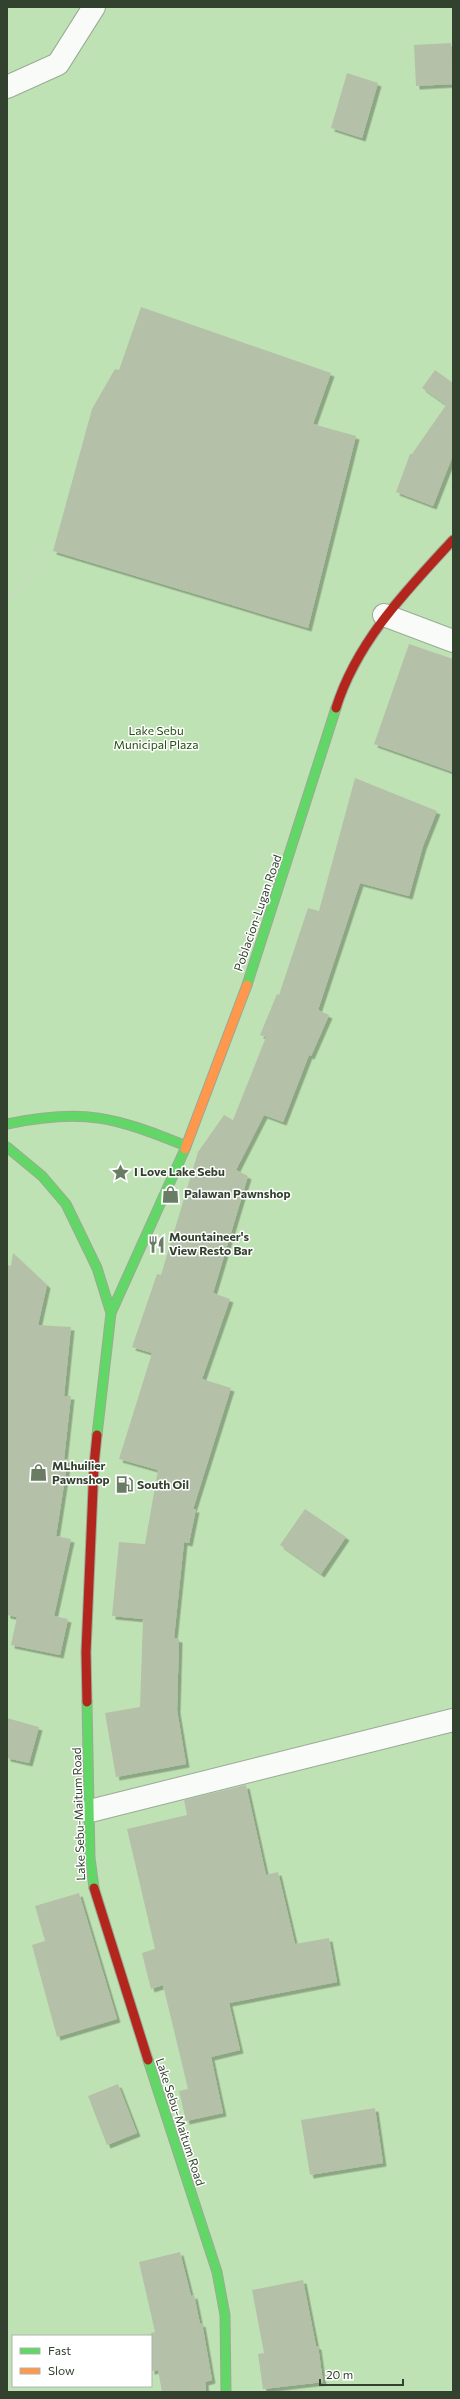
<svg xmlns="http://www.w3.org/2000/svg" width="460" height="2399" font-family="Commissioner,sans-serif">
	<defs>
		<filter id="shadow"><feDropShadow dx="3.5" dy="3.5" stdDeviation="0" flood-color="#0004"/></filter>
	</defs>
	<rect width="100%" height="100%" fill="#d2e7cb"/>
	<!-- green -->
	<path fill="#bfe2b4" fill-rule="evenodd" d="M 7,7 L 453,7 L 453,2392 L 7,2392 ZM 13,2336 L 151,2336 L 151,2386 L 13,2386 Z"/>
	<!-- building -->
	<path fill="#b5c0a9" filter="url(#shadow)" d="M 451,43 L 453,84 L 416,86 L 414,45 Z
		M 347,73 L 378,83 L 362,138 L 331,128 Z
		M 141,307 L 331,373 L 313,424 L 356,436 L 308,628 L 53,551 L 92,409 L 115,369 L 119,370 Z
		M 435,370 L 453,383 L 453,455 L 433,506 L 396,492 L 410,454 L 412,454 L 446,405 L 422,388 Z
		M 409,644 L 453,659 L 453,772 L 374,744 Z
		M 355,778 L 437,811 L 423,846 L 409,896 L 360,883 L 318,1010 L 329,1015 L 311,1056 L 309,1055 L 283,1122 L 264,1115 L 236,1170 L 248,1176 L 213,1293 L 230,1299 L 202,1379 L 231,1388 L 193,1509 L 196,1509 L 189,1543 L 184,1542 L 174,1638 L 179,1639 L 177,1710 L 186,1764 L 116,1777 L 105,1713 L 140,1707 L 143,1619 L 112,1616 L 119,1542 L 145,1544 L 158,1470 L 119,1459 L 152,1353 L 132,1347 L 157,1274 L 161,1275 L 198,1152 L 224,1115 L 233,1120 L 266,1037 L 260,1035 L 277,994 L 279,995 L 308,908 L 319,911 Z
		M 13,1253 L 47,1285 L 38,1325 L 71,1327 L 64,1396 L 71,1396 L 64,1459 L 68,1459 L 56,1536 L 71,1539 L 54,1616 L 68,1619 L 60,1655 L 11,1645 L 17,1617 L 7,1615 L 7,1265 L 11,1266 Z
		M 305,1509 L 346,1537 L 321,1574 L 280,1545 Z
		M 7,1718 L 39,1727 L 29,1763 L 7,1758 Z
		M 246,1785 L 266,1875 L 278,1872 L 295,1944 L 329,1938 L 337,1982 L 229,2003 L 240,2050 L 211,2057 L 223,2113 L 186,2121 L 179,2091 L 188,2089 L 163,1985 L 151,1989 L 142,1953 L 155,1949 L 127,1829 L 187,1815 L 184,1800 Z
		M 79,1893 L 117,2019 L 57,2037 L 32,1945 L 45,1941 L 35,1906 Z
		M 118,2084 L 137,2133 L 107,2145 L 88,2096 Z
		M 375,2108 L 383,2163 L 310,2175 L 301,2120 Z
		M 180,2252 L 191,2296 L 194,2295 L 200,2324 L 202,2323 L 212,2380 L 205,2382 L 206,2392 L 162,2392 L 158,2370 L 151,2371 L 151,2333 L 155,2332 L 139,2262 Z
		M 303,2280 L 316,2346 L 318,2346 L 323,2382 L 263,2389 L 258,2354 L 264,2353 L 252,2290 Z"/>
	<g fill="none" stroke-linecap="round" stroke-linejoin="round">
		<defs>
			<path id="street" d="M 7,87 L 58,64 L 94,7
				M 384,615 L 453,641
				M 90,1811 L 453,1720"/>
			<path id="fast" d="M 247,985 L 336,708
				M 7,1124 C 85,1108 114,1117 186,1146
				M 7,1147 L 42,1176 L 66,1204 L 97,1268 L 111,1313 L 97,1435
				M 111,1313 L 185,1149
				M 87,1702 L 90,1858 L 94,1888
				M 148,2060 L 217,2272 L 225,2315 L 226,2392"/>
			<path id="slow" d="M 185,1149 L 247,985"/>
			<path id="jam" d="M 336,708 C 357,641 406,591 453,540
				M 87,1702 L 86,1652 L 94,1465 L 97,1435
				M 94,1888 L 148,2060"/>
		</defs>
		<!-- street casing -->
		<use href="#street" stroke="#9aaa95" stroke-width="24"/>
		<!-- fast casing -->
		<use href="#fast" stroke="#9aaa95" stroke-width="11"/>
		<!-- slow casing -->
		<use href="#slow" stroke="#9aaa95" stroke-width="11"/>
		<!-- jam casing -->
		<use href="#jam" stroke="#9aaa95" stroke-width="11"/>
		<!-- path -->
		<path stroke="#ced4cc" stroke-width="2.5" stroke-dasharray="2 3" stroke-linecap="butt" d="M 7,601 L 50,554"/>
		<!-- street -->
		<use href="#street" stroke="#f8fbf7" stroke-width="22"/>
		<!-- fast -->
		<use href="#fast" stroke="#63d668" stroke-width="9"/>
		<!-- slow -->
		<use href="#slow" stroke="#ff974d" stroke-width="9"/>
		<!-- jam -->
		<use href="#jam" stroke="#b3261e" stroke-width="9"/>
	</g>
	<!-- icons -->
	<defs>
		<symbol id="sight-bare" viewBox="-9 -9 18 18"><path d="M0-6L1.8-2.2L6-1.7L2.9 1.2L3.7 5.4L0 3.3L-3.7 5.4L-2.9 1.2L-6-1.7L-1.8-2.2Z" fill="#6b7c65" stroke="#fff" stroke-width="2.5" paint-order="stroke"/></symbol>
		<symbol id="shop-bare" viewBox="-9 -9 18 18"><path d="M-5-2.5h2.3a2.7 3.5 0 0 1 5.4 0H5L5.5 6h-11ZM-1.5-2.5h3a1.5 2.3 0 0 0-3 0Z" fill="#6b7c65" stroke="#fff" stroke-width="2.5" paint-order="stroke"/></symbol>
		<symbol id="restaurant-bare" viewBox="-9 -9 18 18"><path d="M-5-6h1v4h1v-4h1v4h1v-4h1v5L-1.5 .5V6h-2V.5L-5-1ZM5-6V6H3V1.5H1.5Q1.5-4 5-6Z" fill="#6b7c65" stroke="#fff" stroke-width="2.5" paint-order="stroke"/></symbol>
		<symbol id="fuel-bare" viewBox="-9 -9 18 18"><path d="M-5.5-6h7V0h2V4h1.3V-2.5L3-4.5l.8-.8L6-3V5H2.5V1h-1V6h-7ZM-4.2-4.7v3.2H.2V-4.7Z" fill="#6b7c65" stroke="#fff" stroke-width="2.5" paint-order="stroke"/></symbol>
	</defs>
	<g fill-rule="evenodd">
		<use href="#sight-bare" x="108" y="1160" width="25" height="25"/>
		<use href="#shop-bare" x="158" y="1182" width="25" height="25"/>
		<use href="#restaurant-bare" x="144" y="1232" width="25" height="25"/>
		<use href="#shop-bare" x="26" y="1460" width="25" height="25"/>
		<use href="#fuel-bare" x="112" y="1472" width="25" height="25"/>
	</g>
	<g text-anchor="middle" stroke-width="3" stroke-linejoin="round" paint-order="stroke">
		<!-- park labels -->
		<g font-size="12" fill="#214e0e" stroke="#fff">
			<text x="156" y="735">Lake Sebu<tspan x="156" dy="14">Municipal Plaza</tspan></text>
		</g>
		<!-- street labels -->
		<g font-size="12" fill="#33422e" stroke="#fff">
			<text transform="translate(258 913) rotate(-71)" y="4">Poblacion-Lugan Road</text>
			<text transform="translate(79 1814) rotate(-92)" y="4">Lake Sebu-Maitum Road</text>
			<text transform="translate(180 2122) rotate(72)" y="4">Lake Sebu-Maitum Road</text>
		</g>
		<!-- poi labels -->
		<g font-size="12" font-weight="bold" fill="#33422e" stroke="#fff" text-anchor="start">
			<text x="134" y="1176">I Love Lake Sebu</text>
			<text x="184" y="1198">Palawan Pawnshop</text>
			<text x="169" y="1241">Mountaineer's<tspan x="169" dy="14">View Resto Bar</tspan></text>
			<text x="52" y="1470">MLhuilier<tspan x="52" dy="14">Pawnshop</tspan></text>
			<text x="137" y="1489">South Oil</text>
		</g>
	</g>
	<!-- border -->
	<rect width="460" height="2399" fill="none" stroke="#33422e" stroke-width="16"/>
	<!-- legend -->
	<rect x="12" y="2335" width="140" height="52" fill="#ffffff" stroke="#adb3ab"/>
	<rect x="20" y="2348" width="20" height="6" fill="#63d668" stroke="#adb3ab"/>
	<text x="48" y="2355" font-size="12" fill="#33422e">Fast</text>
	<rect x="20" y="2368" width="20" height="6" fill="#ff974d" stroke="#adb3ab"/>
	<text x="48" y="2375" font-size="12" fill="#33422e">Slow</text>
	<!-- scale -->
	<path d="M320 2379v6h83v-6" fill="none" stroke="#33422e" stroke-width="2"/>
	<text x="326" y="2379" font-size="12" fill="#33422e" stroke="#ffffff" stroke-width="3" paint-order="stroke">20 m</text>
</svg>
